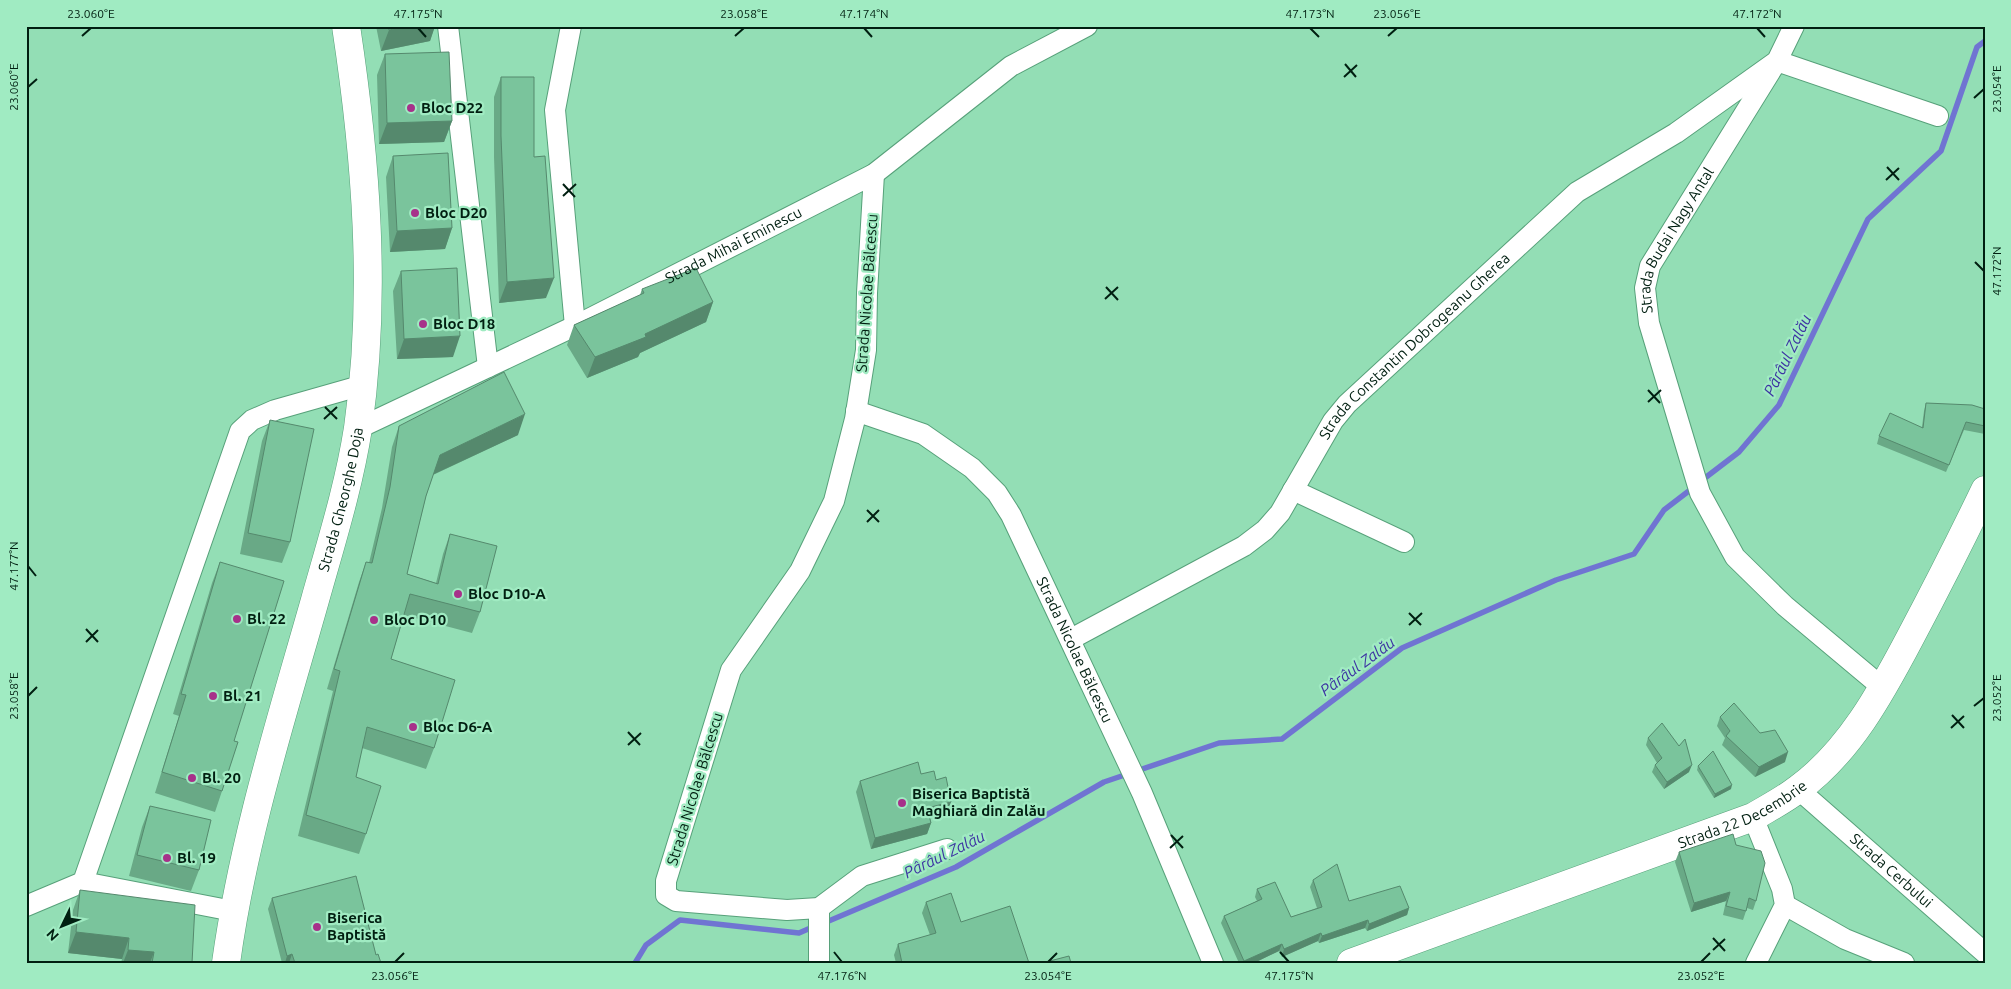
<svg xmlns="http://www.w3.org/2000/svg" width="2011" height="989" font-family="Ubuntu,sans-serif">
	<rect width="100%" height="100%" fill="#93deb5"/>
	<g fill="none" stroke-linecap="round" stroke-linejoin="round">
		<!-- stream -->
		<path stroke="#7074d2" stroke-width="5.5" d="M 1701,481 L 1739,452 L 1779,405 L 1868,219 L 1941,151 L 1977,47 L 1985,41
			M 824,923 L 956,867 L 1104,782 L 1219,743 L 1282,739 L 1402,648 L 1556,580 L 1634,554 L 1664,510 L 1694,487
			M 635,963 L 646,945 L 680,920 L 799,933 L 815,926"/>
		<defs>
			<g id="street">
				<path d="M 448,26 L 488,367"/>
				<path d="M 571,26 L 555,110 L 575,326"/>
				<path d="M 874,174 L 867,293 L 866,350 L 855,419 L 834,501 L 800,571 L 731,670 L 666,881 L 666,895 L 676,901 L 787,910 L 819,908 L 862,876 L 947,849"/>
				<path id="s1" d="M 856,411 L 923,434 L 972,468 L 997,493 L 1011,515 L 1142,793 L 1213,963"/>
				<path id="s2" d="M 357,429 L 575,326 L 874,174 L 1011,66 L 1087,26"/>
				<path d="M 1293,490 L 1404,542"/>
				<path id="s3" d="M 1071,639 L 1244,546 L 1265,530 L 1280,513 L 1333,421 L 1347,404 L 1577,192 L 1676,133 L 1777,61 L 1794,26"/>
				<path id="s4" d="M 1883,688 L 1785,606 L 1735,557 L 1700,493 L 1649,323 L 1645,288 L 1650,266 L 1777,61 L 1938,116"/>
				<path id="s5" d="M 1798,789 L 1985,953"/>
				<path d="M 1753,817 L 1782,889 L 1785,905 L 1756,963"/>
				<path d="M 83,882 L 233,911"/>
				<path d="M 1785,905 L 1845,939 L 1904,963"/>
				<path d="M 26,906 L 83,882 L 240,431 L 252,420 L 275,410 L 363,385"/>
				<path d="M 819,963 L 819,908"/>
			</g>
			<g id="secondary">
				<path id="s6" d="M 226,963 C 243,839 281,720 315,600 C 331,543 349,486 358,428 C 377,295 366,158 346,26"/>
				<path id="s7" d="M 1351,963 L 1753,817 C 1768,808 1784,800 1798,789 C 1849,752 1881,693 1910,638 C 1936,589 1961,540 1985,490"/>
			</g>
		</defs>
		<!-- street casing -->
		<use href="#street" stroke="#57a17a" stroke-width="22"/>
		<!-- secondary casing -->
		<use href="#secondary" stroke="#57a17a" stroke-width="29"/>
		<!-- street -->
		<use href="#street" stroke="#fff" stroke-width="20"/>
		<!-- secondary -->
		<use href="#secondary" stroke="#fff" stroke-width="28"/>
	</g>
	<!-- wall -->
	<path fill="#69a986" d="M 376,26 L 435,26 L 430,41 L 381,51 Z
		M 385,54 L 452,121 L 444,142 L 379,144 L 377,75 Z
		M 501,77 L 534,157 L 546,298 L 499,303 L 494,157 L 494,97 Z
		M 393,156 L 452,228 L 445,249 L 390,252 L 386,177 Z
		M 401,271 L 453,357 L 397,359 L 393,291 Z
		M 642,289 L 713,302 L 706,322 L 640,353 L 638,357 L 587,378 L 567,345 L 574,325 L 640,295 Z
		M 1926,403 L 1985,409 L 1985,434 L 1964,430 L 1946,472 L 1877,444 L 1879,436 L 1922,427 L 1924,411 Z
		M 270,420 L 290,542 L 282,563 L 240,554 L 262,441 Z
		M 399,426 L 518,435 L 433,475 L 426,496 L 407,574 L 436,583 L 443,554 L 450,534 L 480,612 L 472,633 L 404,615 L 391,659 L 434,748 L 426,769 L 362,748 L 356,777 L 366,834 L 359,854 L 298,836 L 333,691 L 327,689 L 359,582 L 366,562 L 369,563 L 382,508 L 392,447 Z
		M 220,562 L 234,741 L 222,791 L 215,812 L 155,793 L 179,716 L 173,714 L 212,583 Z
		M 1720,717 L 1785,762 L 1755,777 L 1722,745 L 1725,738 L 1717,726 Z
		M 1648,738 L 1689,772 L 1664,789 L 1652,772 L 1655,765 L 1657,763 L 1646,745 Z
		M 1698,766 L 1731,789 L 1714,798 L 1697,770 Z
		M 921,774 L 936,780 L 947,813 L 930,818 L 931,823 L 927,834 L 871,849 L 856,792 L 860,781 Z
		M 150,806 L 199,870 L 191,891 L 129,876 L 142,827 Z
		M 1736,845 L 1756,901 L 1753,910 L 1747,908 L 1743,920 L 1723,915 L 1726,901 L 1691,912 L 1675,862 L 1679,852 Z
		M 1313,880 L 1349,901 L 1409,908 L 1407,915 L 1367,931 L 1365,928 L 1319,943 L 1318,941 L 1282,957 L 1279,951 L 1254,963 L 1239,963 L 1221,923 L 1224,916 L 1257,901 L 1255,897 L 1257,889 L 1291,917 L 1317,908 L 1310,887 Z
		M 80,890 L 192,963 L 121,963 L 122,959 L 68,953 L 73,910 Z
		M 272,898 L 376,955 L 381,963 L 282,963 L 268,909 Z
		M 926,902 L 961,922 L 1029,963 L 896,963 L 894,955 L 898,944 L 930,935 L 922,913 Z"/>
	<!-- shaded-wall -->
	<path fill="#55896d" d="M 409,26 L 435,26 L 430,41 L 381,51 L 389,30 Z
		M 452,121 L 444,142 L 379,144 L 387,123 Z
		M 452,228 L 445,249 L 390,252 L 397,231 Z
		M 554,278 L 546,298 L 499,303 L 507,282 Z
		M 713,302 L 706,322 L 640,353 L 638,357 L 587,378 L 595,357 Z
		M 460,336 L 453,357 L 397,359 L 404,339 Z
		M 525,414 L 518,435 L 432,475 L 440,455 Z
		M 1788,752 L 1785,762 L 1755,777 L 1759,767 Z
		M 1692,765 L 1689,772 L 1664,789 L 1667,782 Z
		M 1732,785 L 1731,789 L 1714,798 L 1715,794 Z
		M 951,802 L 947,813 L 923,819 L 927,808 Z
		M 931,823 L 927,834 L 871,849 L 875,838 Z
		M 1730,892 L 1726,901 L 1691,912 L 1694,903 Z
		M 1409,908 L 1407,915 L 1367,931 L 1369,924 Z
		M 1368,920 L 1365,928 L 1319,943 L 1322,936 Z
		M 76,932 L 129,938 L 122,959 L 68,953 Z
		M 1321,933 L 1318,941 L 1282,957 L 1284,949 Z
		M 1282,944 L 1279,951 L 1254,963 L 1244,963 L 1244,961 Z
		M 128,950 L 154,952 L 150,963 L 123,963 Z
		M 292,954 L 289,963 L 285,963 L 287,956 Z"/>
	<!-- building -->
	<path fill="#7ac49c" stroke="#55896d" d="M 388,26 L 409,26 L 389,30 Z
		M 449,52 L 452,121 L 387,123 L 385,54 Z
		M 501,77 L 534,77 L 534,157 L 545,156 L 554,278 L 507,282 L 501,136 Z
		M 448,153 L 452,228 L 397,231 L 393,156 Z
		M 457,268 L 460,336 L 404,339 L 401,271 Z
		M 696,268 L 713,302 L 645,334 L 646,337 L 595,357 L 574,325 L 644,293 L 642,289 Z
		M 504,372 L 525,414 L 440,455 L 426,496 L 407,574 L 438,584 L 450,534 L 497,546 L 480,612 L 410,594 L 391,659 L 455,680 L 434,748 L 367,727 L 356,777 L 381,786 L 366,834 L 306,815 L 340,671 L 334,669 L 366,562 L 372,563 L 390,487 L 399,426 Z
		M 1926,403 L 1972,405 L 1985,409 L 1985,426 L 1966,422 L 1949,465 L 1879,436 L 1890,413 L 1923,428 Z
		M 270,420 L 314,429 L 290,542 L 248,533 Z
		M 220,562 L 284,581 L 234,741 L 238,742 L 222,791 L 162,772 L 186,695 L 181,694 Z
		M 1734,703 L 1760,733 L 1775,730 L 1788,752 L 1759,767 L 1726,736 L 1730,731 L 1720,717 Z
		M 1662,723 L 1679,746 L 1685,739 L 1692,765 L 1667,782 L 1655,765 L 1662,758 L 1648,738 Z
		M 1713,751 L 1732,785 L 1715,794 L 1698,766 Z
		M 918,762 L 921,774 L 934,771 L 936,780 L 946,777 L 951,802 L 927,808 L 931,823 L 875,838 L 860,781 Z
		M 150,806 L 211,820 L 199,870 L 137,855 Z
		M 1733,834 L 1736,845 L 1761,851 L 1765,863 L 1756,901 L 1749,898 L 1746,911 L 1726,906 L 1730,892 L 1694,903 L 1679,852 Z
		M 1337,864 L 1349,901 L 1400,886 L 1409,908 L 1369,924 L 1368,920 L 1322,936 L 1321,933 L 1284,949 L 1282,944 L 1244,961 L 1224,916 L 1262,899 L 1257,889 L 1275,882 L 1291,917 L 1322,907 L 1313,880 Z
		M 356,876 L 376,955 L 378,954 L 381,963 L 295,963 L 292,954 L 287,956 L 272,898 Z
		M 80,890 L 195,905 L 192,963 L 152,963 L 154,952 L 128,950 L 129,938 L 76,932 Z
		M 951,893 L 961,922 L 1010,906 L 1029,963 L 902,963 L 898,944 L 936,933 L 926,902 Z
		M 1069,956 L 1071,963 L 1042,963 Z"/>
	<!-- ticks -->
	<path fill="none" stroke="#011f11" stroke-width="2" d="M 418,28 L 426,37M 864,28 L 872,37M 1310,28 L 1319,37M 1757,28 L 1765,37M 82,36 L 91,28M 735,36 L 744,28M 1388,36 L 1397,28M 1345,64 L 1356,77M 1344,77 L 1357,65M 28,87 L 37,79M 1974,98 L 1984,89M 1887,167 L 1899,180M 1886,180 L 1899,168M 563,184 L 575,197M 563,196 L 576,184M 1975,262 L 1984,271M 1106,287 L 1118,300M 1105,299 L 1118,287M 1648,390 L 1660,403M 1648,402 L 1661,390M 325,407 L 337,419M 324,419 L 337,407M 867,510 L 879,522M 867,522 L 879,510M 28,566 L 36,576M 1409,613 L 1421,625M 1409,625 L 1422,613M 86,629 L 98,642M 86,642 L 98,630M 28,696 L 37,687M 1974,706 L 1984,698M 1952,715 L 1964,728M 1951,728 L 1964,716M 628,732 L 640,745M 628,745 L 641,733M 1171,835 L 1183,848M 1170,848 L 1183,836M 1713,938 L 1725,951M 1713,950 L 1725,939M 834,952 L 842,962M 1280,952 L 1289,962M 395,962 L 404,953M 1048,962 L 1057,953M 1701,962 L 1710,953"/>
	<!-- markers -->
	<g fill="#a7318a" stroke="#a0ebc2" stroke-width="2">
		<circle cx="411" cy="108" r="5"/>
		<circle cx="415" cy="213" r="5"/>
		<circle cx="423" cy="324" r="5"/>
		<circle cx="458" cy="594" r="5"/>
		<circle cx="237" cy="619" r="5"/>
		<circle cx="374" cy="620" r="5"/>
		<circle cx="213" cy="696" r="5"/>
		<circle cx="413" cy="727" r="5"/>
		<circle cx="192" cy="778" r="5"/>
		<circle cx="902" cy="803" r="5"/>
		<circle cx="167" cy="858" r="5"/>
		<circle cx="317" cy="927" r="5"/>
	</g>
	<g text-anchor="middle" stroke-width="4.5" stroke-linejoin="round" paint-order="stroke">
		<!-- poi labels -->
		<g font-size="15" font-weight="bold" fill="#011f11" stroke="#a0ebc2" text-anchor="start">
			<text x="421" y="113">Bloc D22</text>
			<text x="425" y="218">Bloc D20</text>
			<text x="433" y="329">Bloc D18</text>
			<text x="468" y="599">Bloc D10-A</text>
			<text x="247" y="624">Bl. 22</text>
			<text x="384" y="625">Bloc D10</text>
			<text x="223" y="701">Bl. 21</text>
			<text x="423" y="732">Bloc D6-A</text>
			<text x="202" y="783">Bl. 20</text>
			<text x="912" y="799">Biserica Baptistă<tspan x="912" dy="17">Maghiară din Zalău</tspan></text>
			<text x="177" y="863">Bl. 19</text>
			<text x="327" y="923">Biserica<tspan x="327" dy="17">Baptistă</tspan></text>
		</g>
		<!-- street labels -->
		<g font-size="15" fill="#011f11" stroke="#a0ebc2">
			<text dy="5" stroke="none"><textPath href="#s4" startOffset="539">Strada Budai Nagy Antal</textPath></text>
			<text dy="5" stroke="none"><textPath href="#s2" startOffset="419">Strada Mihai Eminescu</textPath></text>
			<text transform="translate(867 293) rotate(-86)" y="5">Strada Nicolae Bălcescu</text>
			<text dy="5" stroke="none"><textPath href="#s3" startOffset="462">Strada Constantin Dobrogeanu Gherea</textPath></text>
			<text dy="5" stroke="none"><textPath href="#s6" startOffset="478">Strada Gheorghe Doja</textPath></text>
			<text dy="5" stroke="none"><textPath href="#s1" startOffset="341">Strada Nicolae Bălcescu</textPath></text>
			<text transform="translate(695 789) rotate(-73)" y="5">Strada Nicolae Bălcescu</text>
			<text dy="5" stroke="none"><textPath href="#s7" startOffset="419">Strada 22 Decembrie</textPath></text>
			<text dy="5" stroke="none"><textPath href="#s5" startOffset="124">Strada Cerbului</textPath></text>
		</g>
		<!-- water labels -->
		<g font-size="16" font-style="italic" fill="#3d34a2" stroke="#a0ebc2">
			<text transform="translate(1787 355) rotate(-64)" y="6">Pârâul Zalău</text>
			<text transform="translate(1357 666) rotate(-36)" y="6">Pârâul Zalău</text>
			<text transform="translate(944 854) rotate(-26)" y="6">Pârâul Zalău</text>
		</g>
	</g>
	<!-- border -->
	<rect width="2011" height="989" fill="none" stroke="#a0ebc2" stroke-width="55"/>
	<!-- north arrow -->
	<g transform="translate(62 926) rotate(227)" stroke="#a0ebc2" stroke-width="4" paint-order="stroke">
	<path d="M0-4L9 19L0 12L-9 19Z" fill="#011f11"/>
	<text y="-8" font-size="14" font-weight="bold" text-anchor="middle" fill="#011f11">N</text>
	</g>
	<rect x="28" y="28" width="1956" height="934" fill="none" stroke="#011f11" stroke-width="2"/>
	<g font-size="12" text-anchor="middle" fill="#011f11">
		<text x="91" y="18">23.060°E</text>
		<text x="418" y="18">47.175°N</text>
		<text x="744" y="18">23.058°E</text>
		<text x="864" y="18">47.174°N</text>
		<text x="1310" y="18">47.173°N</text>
		<text x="1397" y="18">23.056°E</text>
		<text x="1757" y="18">47.172°N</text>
		<text transform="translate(14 87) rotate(-90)" y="4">23.060°E</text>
		<text transform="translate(1997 89) rotate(-90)" y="4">23.054°E</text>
		<text transform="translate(1997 271) rotate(-90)" y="4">47.172°N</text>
		<text transform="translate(14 566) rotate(-90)" y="4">47.177°N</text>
		<text transform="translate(14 696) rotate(-90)" y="4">23.058°E</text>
		<text transform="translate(1997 698) rotate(-90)" y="4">23.052°E</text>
		<text x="395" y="980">23.056°E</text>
		<text x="842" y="980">47.176°N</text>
		<text x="1048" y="980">23.054°E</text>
		<text x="1289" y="980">47.175°N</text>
		<text x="1701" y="980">23.052°E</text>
	</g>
</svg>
